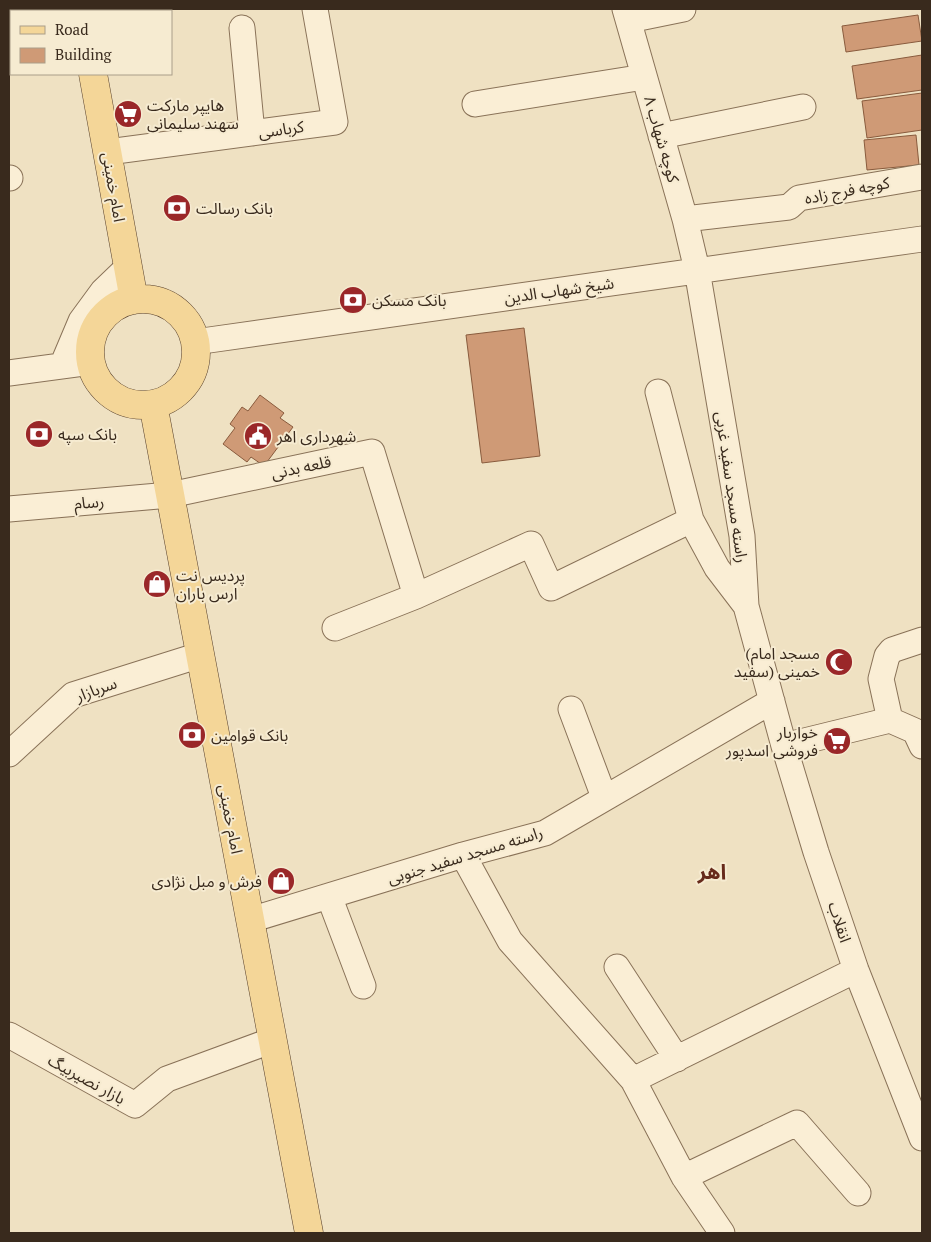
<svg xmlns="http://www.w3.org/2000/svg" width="931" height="1242" font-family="'PT Serif','Noto Sans Arabic',serif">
	<rect width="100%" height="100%" fill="#efe1c2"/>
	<!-- building -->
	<path fill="#cf9a76" stroke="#895b3d" d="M 918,15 L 922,41 L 846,52 L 842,26 Z
		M 922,55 L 922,90 L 857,99 L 852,66 Z
		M 922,93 L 922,130 L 867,138 L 862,101 Z
		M 916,135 L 919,165 L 867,170 L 864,140 Z
		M 524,328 L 540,456 L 482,463 L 466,335 Z
		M 260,395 L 284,413 L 280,418 L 293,427 L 264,466 L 251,457 L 247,462 L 223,444 L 235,428 L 230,424 L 242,407 L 248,411 Z"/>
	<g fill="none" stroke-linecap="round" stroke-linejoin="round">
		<defs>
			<path id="minor" d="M 625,9 L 685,219 L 697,270 L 742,536 L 746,606 L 784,746 L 816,852 L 856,970 L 922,1138
				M 629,20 L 683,9
				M 242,28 L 252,133
				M 475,104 L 644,77
				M 661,136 L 803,107
				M 108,152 L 335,122 L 315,9
				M 9,178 L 10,178
				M 685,219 L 789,207 L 799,198 L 922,177
				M 195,342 L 922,239
				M 62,366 L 81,321 L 103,291 L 128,267
				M 9,373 L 91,362
				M 658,392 L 691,520 L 717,568 L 746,606
				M 9,509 L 170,495 L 372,452 L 416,596
				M 335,628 L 416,596 L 531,544 L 551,588 L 691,520
				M 571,709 L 604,797
				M 890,720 L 915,731 L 922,746
				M 784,746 L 890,720 L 881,679 L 887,656 L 892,650 L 922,640
				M 9,754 L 73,695 L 200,655
				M 463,855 L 510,941 L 633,1080 L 684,1177 L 722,1233
				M 329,896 L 363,986
				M 250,920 L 463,855 L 545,833 L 772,701
				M 617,967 L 677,1059
				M 9,1035 L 135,1105 L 167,1079 L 273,1040
				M 633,1080 L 856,970
				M 684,1177 L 797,1123 L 858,1193"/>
			<path id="major" d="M 81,9 L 81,11
				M 93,74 L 134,300
				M90 352a53 53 0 1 1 106 0a53 53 0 1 1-106 0Z
				M 153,404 L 309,1233"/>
		</defs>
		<!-- minor casing -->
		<use href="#minor" stroke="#897258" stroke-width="27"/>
		<!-- major casing -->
		<use href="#major" stroke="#57402d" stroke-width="29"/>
		<!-- minor -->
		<use href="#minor" stroke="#faeed5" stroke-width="25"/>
		<!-- major -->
		<use href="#major" stroke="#f4d698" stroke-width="28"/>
	</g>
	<!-- icons -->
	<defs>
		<symbol id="supermarket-disc" viewBox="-11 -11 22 22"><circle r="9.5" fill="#9a2729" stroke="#f6ebd1"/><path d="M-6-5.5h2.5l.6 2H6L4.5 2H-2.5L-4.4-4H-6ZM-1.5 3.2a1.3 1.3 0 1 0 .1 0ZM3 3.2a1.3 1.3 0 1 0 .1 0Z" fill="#fff"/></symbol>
		<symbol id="bank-disc" viewBox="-11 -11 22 22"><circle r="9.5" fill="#9a2729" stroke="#f6ebd1"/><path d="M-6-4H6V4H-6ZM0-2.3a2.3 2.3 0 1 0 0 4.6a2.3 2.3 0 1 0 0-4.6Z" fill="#fff"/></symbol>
		<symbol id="civic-disc" viewBox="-11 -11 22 22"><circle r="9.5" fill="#9a2729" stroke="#f6ebd1"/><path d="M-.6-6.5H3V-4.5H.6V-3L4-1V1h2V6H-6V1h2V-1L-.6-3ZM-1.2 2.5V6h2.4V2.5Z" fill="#fff"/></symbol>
		<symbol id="shop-disc" viewBox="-11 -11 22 22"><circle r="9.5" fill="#9a2729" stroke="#f6ebd1"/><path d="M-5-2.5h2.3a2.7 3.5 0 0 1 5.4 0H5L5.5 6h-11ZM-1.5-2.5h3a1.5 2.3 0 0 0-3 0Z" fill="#fff"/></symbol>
		<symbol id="mosque-disc" viewBox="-11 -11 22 22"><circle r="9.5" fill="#9a2729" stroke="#f6ebd1"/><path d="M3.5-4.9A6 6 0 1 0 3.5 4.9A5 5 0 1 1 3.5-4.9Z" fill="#fff"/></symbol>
	</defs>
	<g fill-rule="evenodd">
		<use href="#supermarket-disc" x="112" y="98" width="32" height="32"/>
		<use href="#bank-disc" x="161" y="192" width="32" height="32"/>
		<use href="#bank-disc" x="337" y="284" width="32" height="32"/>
		<use href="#bank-disc" x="23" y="418" width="32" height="32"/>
		<use href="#civic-disc" x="242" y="420" width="32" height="32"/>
		<use href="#shop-disc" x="141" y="568" width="32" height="32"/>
		<use href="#mosque-disc" x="823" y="646" width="32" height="32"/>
		<use href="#bank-disc" x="176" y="719" width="32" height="32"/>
		<use href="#supermarket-disc" x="821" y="725" width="32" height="32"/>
		<use href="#shop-disc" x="265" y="865" width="32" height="32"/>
	</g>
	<g text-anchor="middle" stroke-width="4" stroke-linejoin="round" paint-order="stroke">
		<!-- poi labels -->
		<g font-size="16" fill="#392a1d" stroke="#f6ebd1" text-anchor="start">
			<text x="147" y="111">هایپر مارکت<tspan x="147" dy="18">سهند سلیمانی</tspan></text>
			<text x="196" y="214">بانک رسالت</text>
			<text x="372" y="306">بانک مسکن</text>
			<text x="58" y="440">بانک سپه</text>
			<text x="277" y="442">شهرداری اهر</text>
			<text x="176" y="581">پردیس نت<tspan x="176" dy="18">ارس باران</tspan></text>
			<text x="820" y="659" text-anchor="end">(مسجد امام<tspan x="820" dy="18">خمینی (سفید</tspan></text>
			<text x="818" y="738" text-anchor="end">خواربار<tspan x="818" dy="18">فروشی اسدپور</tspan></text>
			<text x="211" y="741">بانک قوامین</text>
			<text x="262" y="887" text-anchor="end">فرش و مبل نژادی</text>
		</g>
		<!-- street labels -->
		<g font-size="16" fill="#392a1d" stroke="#f6ebd1">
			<text transform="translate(281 129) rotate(-8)" y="6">کرباسی</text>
			<text transform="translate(662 139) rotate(74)" y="6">کوچه شهاب ۸</text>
			<text transform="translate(114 187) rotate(80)" y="6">امام خمینی</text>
			<text transform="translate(847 190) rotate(-11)" y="6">کوچه فرج زاده</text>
			<text transform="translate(559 290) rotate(-8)" y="6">شیخ شهاب الدین</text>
			<text transform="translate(301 467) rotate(-12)" y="6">قلعه بدنی</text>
			<text transform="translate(732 487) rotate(82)" y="6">راسته مسجد سفید غربی</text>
			<text transform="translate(89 502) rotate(-5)" y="6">رسام</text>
			<text transform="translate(96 689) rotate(-20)" y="6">سربازار</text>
			<text transform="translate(231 819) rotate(79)" y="6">امام خمینی</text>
			<text transform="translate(465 855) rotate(-17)" y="6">راسته مسجد سفید جنوبی</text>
			<text transform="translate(840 922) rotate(72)" y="6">انقلاب</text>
			<text transform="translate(87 1079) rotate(29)" y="6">بازار نصیربیگ</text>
		</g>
		<!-- district labels -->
		<g font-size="21" font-weight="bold" fill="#672a1b" stroke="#f6ebd1">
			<text x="712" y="879">اهر</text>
		</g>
	</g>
	<!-- border -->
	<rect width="931" height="1242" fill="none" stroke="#392a1d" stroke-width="20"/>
	<!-- legend -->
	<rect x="10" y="10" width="162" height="65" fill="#f6ebd1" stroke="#aa9e89"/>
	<rect x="20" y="26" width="25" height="8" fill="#f4d698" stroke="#aa9e89"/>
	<text x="55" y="35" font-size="15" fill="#392a1d">Road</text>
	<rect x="20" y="48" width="25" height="15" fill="#cf9a76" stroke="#aa9e89"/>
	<text x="55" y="60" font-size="15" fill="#392a1d">Building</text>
</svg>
